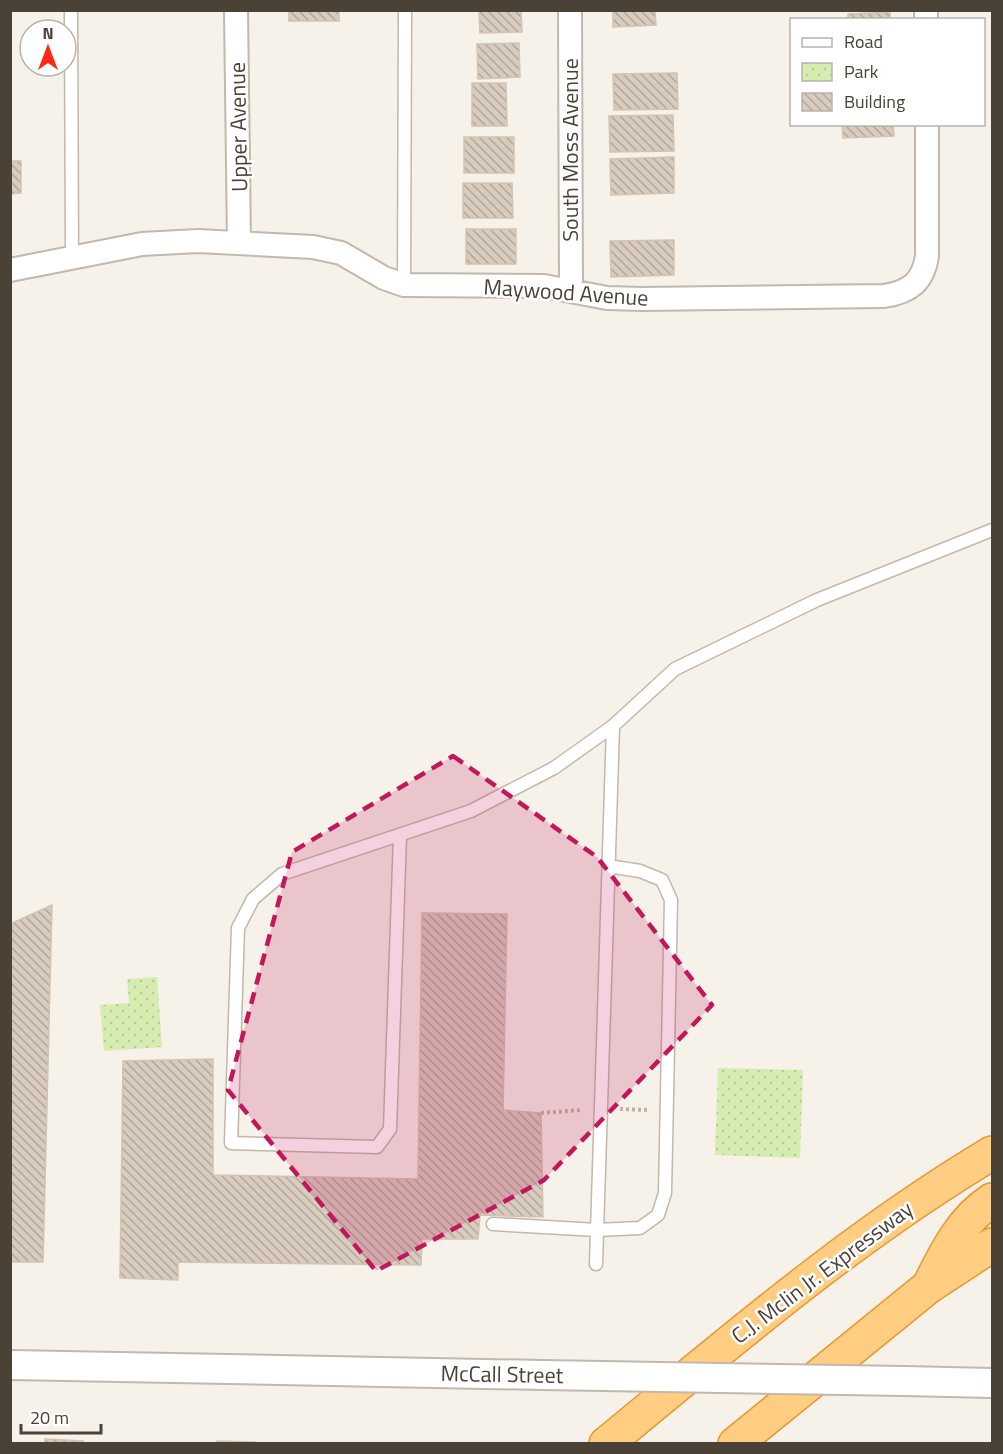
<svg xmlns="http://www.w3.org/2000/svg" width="1003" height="1454" font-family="'Titillium Web',sans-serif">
	<defs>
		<pattern id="park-dots" width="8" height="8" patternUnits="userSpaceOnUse" patternTransform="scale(1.5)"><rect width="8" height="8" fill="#d6ecb0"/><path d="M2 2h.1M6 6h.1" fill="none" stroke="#b9cc98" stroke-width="1.8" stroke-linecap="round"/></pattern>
		<pattern id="building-back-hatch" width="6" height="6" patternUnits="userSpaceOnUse" patternTransform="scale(1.5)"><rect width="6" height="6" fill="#d8ccbe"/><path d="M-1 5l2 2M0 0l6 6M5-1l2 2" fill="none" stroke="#b1a79b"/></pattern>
	</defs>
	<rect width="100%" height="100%" fill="#f6f1e9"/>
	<!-- park -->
	<path fill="url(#park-dots)" d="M 157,977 L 162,1047 L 104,1051 L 100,1005 L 129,1003 L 127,979 Z
		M 718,1068 L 803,1070 L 800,1158 L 715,1155 Z"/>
	<!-- building -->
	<path fill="url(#building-back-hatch)" stroke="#d4c3b0" stroke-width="1.5" d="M 289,10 L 339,10 L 339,21 L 289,21 Z
		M 479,10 L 521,10 L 522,32 L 480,33 Z
		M 613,10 L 655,10 L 656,25 L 613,27 Z
		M 890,12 L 890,20 L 848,20 L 848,14 Z
		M 519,43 L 520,77 L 478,79 L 477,44 Z
		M 677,73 L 678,109 L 614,110 L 613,74 Z
		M 472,83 L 506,83 L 507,126 L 472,126 Z
		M 673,115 L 674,151 L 610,152 L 609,116 Z
		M 842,124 L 893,124 L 894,136 L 843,138 Z
		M 464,137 L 514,137 L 514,173 L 464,173 Z
		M 674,157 L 674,193 L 611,195 L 610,159 Z
		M 10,161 L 21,161 L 21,193 L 10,194 Z
		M 463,183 L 512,183 L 513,218 L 463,218 Z
		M 466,229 L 516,229 L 516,264 L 466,264 Z
		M 674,240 L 674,275 L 611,277 L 610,241 Z
		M 52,905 L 43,1262 L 10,1262 L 10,924 Z
		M 422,913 L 507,914 L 503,1110 L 541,1113 L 543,1217 L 480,1215 L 478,1239 L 422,1239 L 421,1265 L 178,1262 L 178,1280 L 120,1278 L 123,1061 L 213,1059 L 213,1175 L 418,1179 Z
		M 45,1439 L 83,1441 L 83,1444 L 45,1444 Z
		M 217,1441 L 255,1442 L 255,1444 L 217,1444 Z"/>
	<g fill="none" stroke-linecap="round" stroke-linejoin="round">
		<defs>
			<path id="service" d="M 71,10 L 72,258
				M 404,285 L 405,10
				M 400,835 L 390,1129 L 377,1147 L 231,1143 L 238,928 L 253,899 L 282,874 L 471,811 L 554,768 L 613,726 L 675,669 L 817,600 L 992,530
				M 493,1224 L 597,1230 L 640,1228 L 658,1215 L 665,1193 L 671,900 L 662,880 L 640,871 L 608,866
				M 596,1264 L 613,726"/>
			<path id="minor" d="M 236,10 L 239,243
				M 570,10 L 571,290
				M 926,10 L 926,20
				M 10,270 L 142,244 L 198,241 L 313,247 L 341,253 L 384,278 L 404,285 L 544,286 L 607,298 L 642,299 L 884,296 C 910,292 923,282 927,256 L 927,124"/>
			<path id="tertiary" d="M 10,1365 L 543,1375
				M 904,1381 L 992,1383"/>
			<path id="trunk" d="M 929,1286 C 945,1254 961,1220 992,1200
				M 606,1444 C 731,1341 853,1236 992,1153
				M 735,1444 L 928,1287 L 992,1245"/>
		</defs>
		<!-- service casing -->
		<use href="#service" stroke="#c2b8ab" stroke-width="15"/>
		<!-- minor casing -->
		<use href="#minor" stroke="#c2b8ab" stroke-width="26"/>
		<!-- tertiary casing -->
		<use href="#tertiary" stroke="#c2b8ab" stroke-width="32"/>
		<!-- trunk casing -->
		<use href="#trunk" stroke="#e99730" stroke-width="36"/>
		<!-- path -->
		<path stroke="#c5b39b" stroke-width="4" stroke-dasharray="3 3" stroke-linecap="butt" d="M 620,1109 L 648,1110
			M 541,1113 L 582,1110"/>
		<!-- service -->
		<use href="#service" stroke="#fff" stroke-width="12"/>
		<!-- minor -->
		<use href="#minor" stroke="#fff" stroke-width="22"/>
		<!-- tertiary -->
		<use href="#tertiary" stroke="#fff" stroke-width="28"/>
		<!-- trunk -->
		<use href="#trunk" stroke="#ffce82" stroke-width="33"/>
		<defs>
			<path id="tertiary-bridge" d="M 543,1375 L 904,1381"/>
		</defs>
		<!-- tertiary-bridge casing -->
		<use href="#tertiary-bridge" stroke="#c2b8ab" stroke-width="32" stroke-linecap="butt"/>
		<!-- tertiary-bridge -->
		<use href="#tertiary-bridge" stroke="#fff" stroke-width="28"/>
	</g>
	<!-- marked area -->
	<path fill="#c2185b" fill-opacity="0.2" stroke="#c2185b" stroke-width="4.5" stroke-dasharray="12 8" stroke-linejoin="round" d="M 453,756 L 597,857 L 712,1005 L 544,1180 L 376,1271 L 228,1090 L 292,852 Z"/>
	<g text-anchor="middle" stroke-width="5" stroke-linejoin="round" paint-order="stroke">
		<!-- street labels -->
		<g font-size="22" fill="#4a4137" stroke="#fff">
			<text transform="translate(238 127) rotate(-91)" y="8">Upper Avenue</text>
			<text transform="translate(570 150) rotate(-90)" y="8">South Moss Avenue</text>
			<text transform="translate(566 292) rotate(4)" y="8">Maywood Avenue</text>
			<text transform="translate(822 1272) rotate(-37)" y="8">C.J. Mclin Jr. Expressway</text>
			<text transform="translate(502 1374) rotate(1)" y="8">McCall Street</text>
		</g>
	</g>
	<!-- border -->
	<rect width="1003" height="1454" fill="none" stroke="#4a4137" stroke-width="24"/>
	<!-- legend -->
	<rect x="790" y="18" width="195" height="108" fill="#ffffff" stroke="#b7b3af" stroke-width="1.5"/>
	<rect x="802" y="38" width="30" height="9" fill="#ffffff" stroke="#b7b3af" stroke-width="1.5"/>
	<text x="844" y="48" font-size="18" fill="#4a4137">Road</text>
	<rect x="802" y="63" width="30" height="18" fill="url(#park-dots)" stroke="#b7b3af" stroke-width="1.5"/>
	<text x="844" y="78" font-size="18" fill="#4a4137">Park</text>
	<rect x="802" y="93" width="30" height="18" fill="url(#building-back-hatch)" stroke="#b7b3af" stroke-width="1.5"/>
	<text x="844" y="108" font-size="18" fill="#4a4137">Building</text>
	<!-- north arrow -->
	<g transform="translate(48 48)"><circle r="28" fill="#ffffff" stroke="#b7b3af" stroke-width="1.5"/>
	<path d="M0-4.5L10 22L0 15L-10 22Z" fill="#ff2817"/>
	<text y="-9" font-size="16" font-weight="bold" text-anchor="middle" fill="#4a4137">N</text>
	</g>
	<!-- scale -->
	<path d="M21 1424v9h80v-9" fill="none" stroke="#4a4137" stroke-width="3"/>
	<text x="30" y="1424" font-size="18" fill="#4a4137" stroke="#ffffff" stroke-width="4.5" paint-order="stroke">20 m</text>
</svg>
